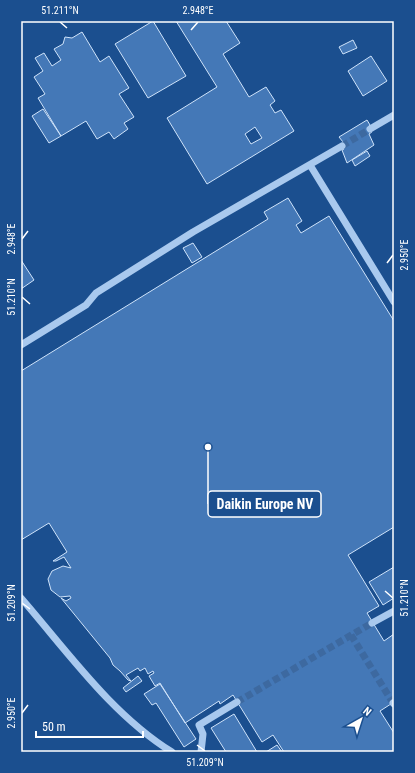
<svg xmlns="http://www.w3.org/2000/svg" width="415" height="773" font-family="'Roboto Condensed',sans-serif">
	<rect width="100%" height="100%" fill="#1b4f8f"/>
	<!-- building -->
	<path fill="#4478b7" stroke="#cfe3fa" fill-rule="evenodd" d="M 153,21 L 186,76 L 148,98 L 115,44 Z
		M 176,21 L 226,21 L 240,43 L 223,54 L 249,97 L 266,87 L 275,101 L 270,105 L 275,113 L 281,110 L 294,131 L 207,184 L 167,118 L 217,87 ZM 255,127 L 262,138 L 251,144 L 245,134 Z
		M 82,32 L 100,62 L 109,56 L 129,88 L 119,94 L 134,117 L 124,123 L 128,129 L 114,139 L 109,132 L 97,139 L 86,121 L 61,136 L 38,98 L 45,94 L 34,77 L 43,71 L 35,58 L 44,53 L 52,66 L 61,60 L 54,49 L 63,44 L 65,37 L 72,38 Z
		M 353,40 L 357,48 L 343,54 L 339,47 Z
		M 371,56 L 387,81 L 363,96 L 348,71 Z
		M 43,109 L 61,136 L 49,143 L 32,116 Z
		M 367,120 L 370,125 L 368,127 L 372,132 L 369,134 L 374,145 L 347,163 L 342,150 L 344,149 L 341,144 L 343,142 L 339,137 Z
		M 367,151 L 370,156 L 355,166 L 352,160 Z
		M 288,198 L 302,221 L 296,225 L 301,233 L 329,216 L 394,321 L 394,527 L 348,555 L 379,606 L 367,613 L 384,641 L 394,634 L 394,702 L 380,711 L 394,733 L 394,752 L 284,752 L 273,735 L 262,742 L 233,695 L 220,704 L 219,701 L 185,723 L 160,683 L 155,686 L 149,676 L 154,673 L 153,671 L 148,674 L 145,668 L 140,671 L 138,668 L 126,675 L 131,681 L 128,680 L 120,671 L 113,665 L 110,658 L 61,598 L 66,601 L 71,598 L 70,596 L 60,597 L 51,590 L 48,579 L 52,571 L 63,566 L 71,568 L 64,557 L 56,561 L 53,561 L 67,552 L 49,523 L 21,540 L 21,371 L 268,219 L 264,212 Z
		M 193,243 L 202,257 L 192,263 L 183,248 Z
		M 21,260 L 34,280 L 21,289 Z
		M 394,567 L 394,598 L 383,605 L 369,582 Z
		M 138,676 L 142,681 L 126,692 L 123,688 Z
		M 160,684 L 196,739 L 184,747 L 156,703 L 152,705 L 144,694 Z
		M 234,714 L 257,752 L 226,752 L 211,728 Z
		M 277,745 L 282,752 L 266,752 Z"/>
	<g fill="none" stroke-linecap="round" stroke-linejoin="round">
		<!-- minor-tunnel -->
		<path stroke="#3d69a0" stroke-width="7" stroke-dasharray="7 3.5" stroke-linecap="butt" d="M 342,146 L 370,129
			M 351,635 L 393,703
			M 237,702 L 372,623"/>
		<!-- minor -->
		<path stroke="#a9c9ee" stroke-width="7" d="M 370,129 L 394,115
			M 310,165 L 394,302
			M 21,345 L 86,305 L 96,293 L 193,232 L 342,146
			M 21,598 C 67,651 112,715 172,752
			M 372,623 L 394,611
			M 393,703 L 394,704
			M 201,752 L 203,734 L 199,725 L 237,702"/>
	</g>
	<!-- ticks -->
	<path fill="none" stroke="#fff" stroke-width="1.5" d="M 60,22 L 67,28M 191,30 L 198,22M 22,239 L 28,231M 387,263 L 393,255M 22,297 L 30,304M 385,591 L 393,598M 22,603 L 30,609M 22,713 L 28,705M 197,745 L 205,751"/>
	<!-- callouts -->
	<path fill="none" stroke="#fff" stroke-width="1.5" d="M208 447L208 504"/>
	<circle fill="#fff" stroke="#1b4f8f" stroke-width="1.5" cx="208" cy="447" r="4"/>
	<rect fill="#1b4f8f" stroke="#fff" stroke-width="1.5" x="208" y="491" width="113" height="26" rx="4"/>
	<g font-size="14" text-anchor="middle" font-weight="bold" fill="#fff">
		<text x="265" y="509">Daikin Europe NV</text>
	</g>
	<!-- border -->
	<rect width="415" height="773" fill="none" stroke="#1b4f8f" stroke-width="44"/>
	<!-- north arrow -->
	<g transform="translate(361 719) rotate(39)" stroke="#1b4f8f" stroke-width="3" paint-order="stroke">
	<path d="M0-3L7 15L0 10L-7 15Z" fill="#ffffff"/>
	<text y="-6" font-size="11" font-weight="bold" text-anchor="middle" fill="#ffffff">N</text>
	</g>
	<!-- scale -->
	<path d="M36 731v6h107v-6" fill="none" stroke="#ffffff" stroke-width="2"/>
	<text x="42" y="731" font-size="12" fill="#ffffff" stroke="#1b4f8f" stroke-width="3" paint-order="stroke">50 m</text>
	<rect x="22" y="22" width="371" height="729" fill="none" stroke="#fff" stroke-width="1.5"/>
	<g font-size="10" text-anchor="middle" fill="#fff">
		<text x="60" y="14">51.211°N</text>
		<text x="198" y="14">2.948°E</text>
		<text transform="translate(11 239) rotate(-90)" y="4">2.948°E</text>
		<text transform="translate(404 255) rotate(-90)" y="4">2.950°E</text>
		<text transform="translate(11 297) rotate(-90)" y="4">51.210°N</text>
		<text transform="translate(404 598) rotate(-90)" y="4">51.210°N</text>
		<text transform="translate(11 603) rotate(-90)" y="4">51.209°N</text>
		<text transform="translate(11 713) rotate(-90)" y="4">2.950°E</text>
		<text x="205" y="766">51.209°N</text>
	</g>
</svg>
